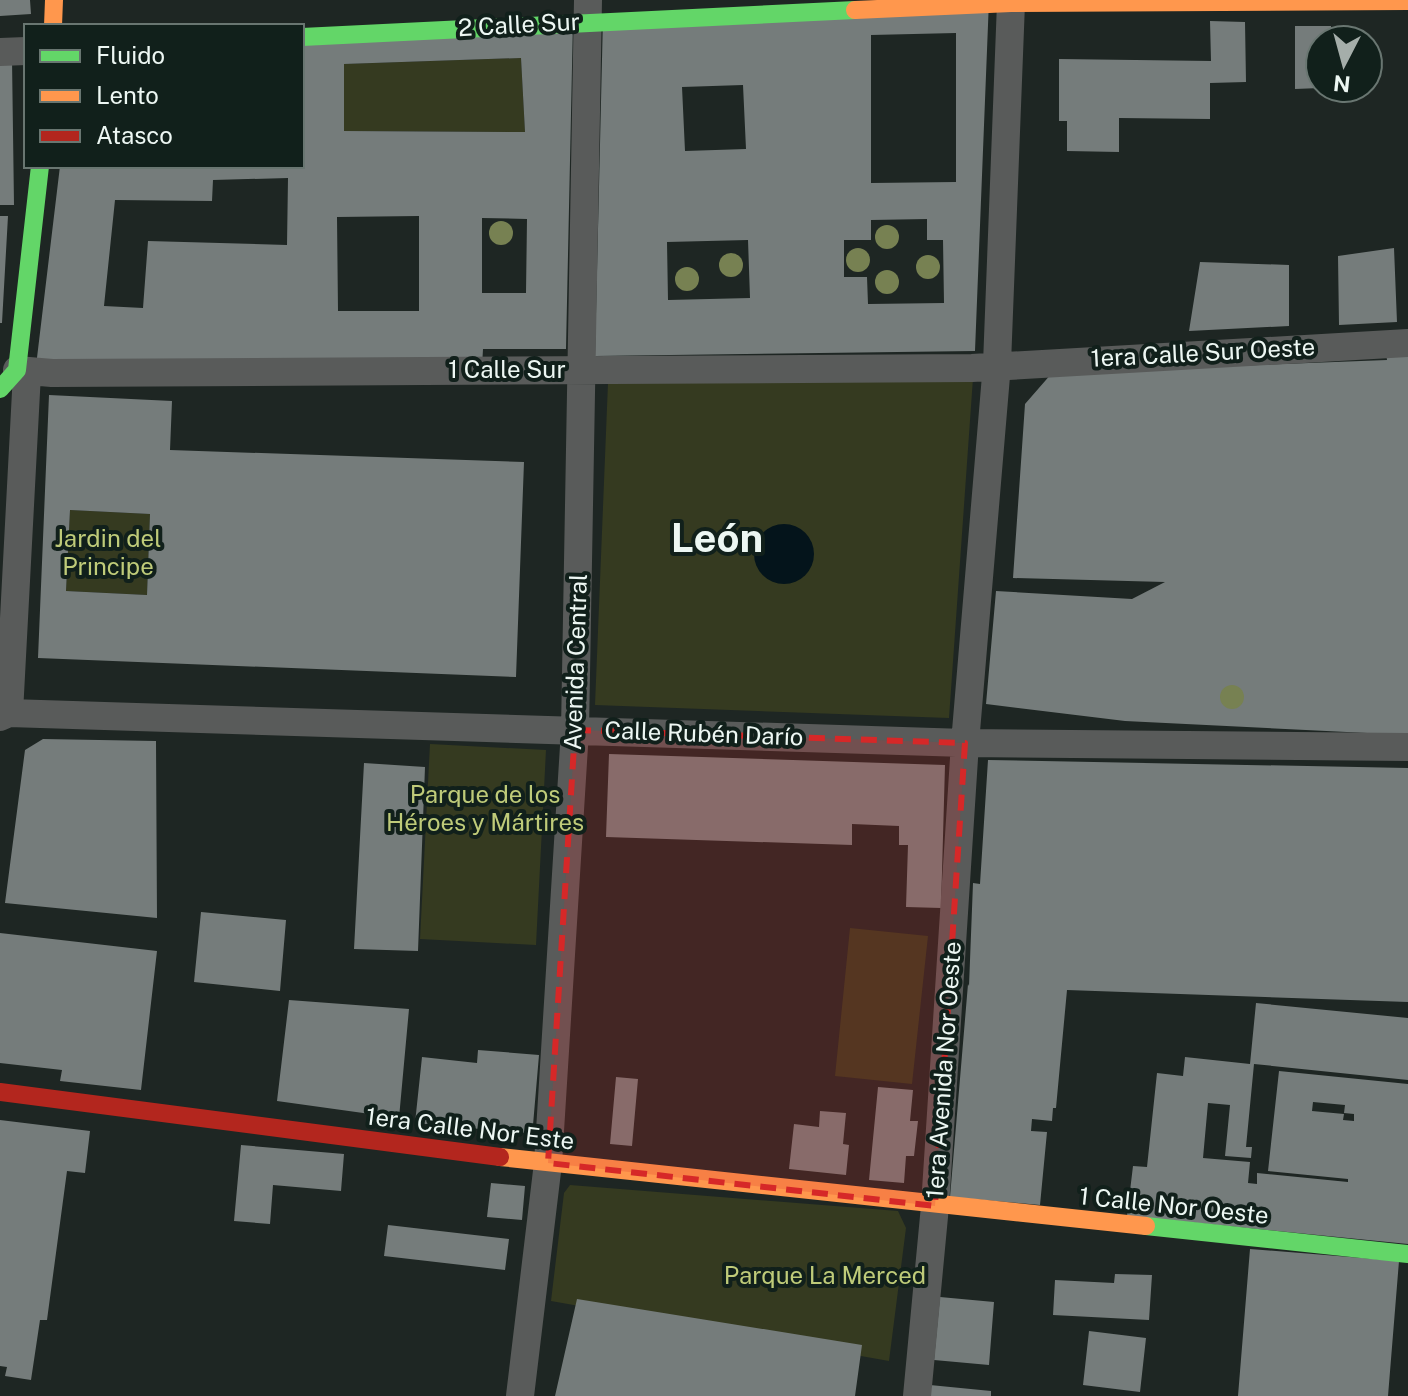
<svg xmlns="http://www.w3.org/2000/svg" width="1408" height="1396" font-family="'Public Sans',sans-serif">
	<rect width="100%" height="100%" fill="#1e2623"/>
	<!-- green -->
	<path fill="#353a20" d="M 521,58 L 525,132 L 344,131 L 344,64 Z
		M 973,378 L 949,718 L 595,705 L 608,383 Z
		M 70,510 L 150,514 L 147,595 L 66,591 Z
		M 430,744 L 546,750 L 536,945 L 420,939 Z
		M 850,928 L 928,936 L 912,1084 L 835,1076 Z
		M 570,1185 L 898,1211 L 906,1228 L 889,1361 L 551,1301 L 564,1193 Z"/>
	<!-- water -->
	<path fill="#04141b" d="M754 554a30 30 0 1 1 60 0a30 30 0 1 1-60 0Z"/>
	<!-- building -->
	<path fill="#757c7b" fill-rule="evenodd" d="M 0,0 L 30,0 L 31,14 L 0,16 Z
		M 989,0 L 975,351 L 595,356 L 603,17 ZM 956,33 L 956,182 L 871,183 L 871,35 ZM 743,85 L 746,149 L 685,151 L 682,87 ZM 927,219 L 927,240 L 943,240 L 944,303 L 868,304 L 867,277 L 844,277 L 844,240 L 871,240 L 871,220 ZM 748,240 L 750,298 L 668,300 L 667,242 Z
		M 573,20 L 566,349 L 483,349 L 482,367 L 36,366 L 60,166 L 302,166 L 302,34 ZM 521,58 L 525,132 L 344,131 L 344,64 ZM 288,178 L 287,245 L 148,241 L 143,308 L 104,306 L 115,200 L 212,201 L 213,180 ZM 419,216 L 419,311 L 338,311 L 337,217 ZM 482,218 L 527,219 L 526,293 L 482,293 Z
		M 1210,21 L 1245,22 L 1246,82 L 1210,83 L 1210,119 L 1119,118 L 1119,152 L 1067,151 L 1067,121 L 1059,121 L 1059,59 L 1211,61 Z
		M 1295,26 L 1331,26 L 1331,40 L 1320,40 L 1320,88 L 1295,89 Z
		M 0,59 L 12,59 L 14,205 L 0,205 Z
		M 0,216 L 8,216 L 2,323 L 0,323 Z
		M 1394,248 L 1397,322 L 1339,325 L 1338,256 Z
		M 1200,262 L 1289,265 L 1289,326 L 1189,331 Z
		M 1386,353 L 1408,353 L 1408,735 L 1125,721 L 986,704 L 996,591 L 1132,599 L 1165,582 L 1013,578 L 1025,404 L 1052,373 L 1387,360 Z
		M 49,395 L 172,401 L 170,450 L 524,462 L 516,677 L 38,658 ZM 70,510 L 150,514 L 147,595 L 66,591 Z
		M 43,739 L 156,741 L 157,918 L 5,903 L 25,750 Z
		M 609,754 L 945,765 L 941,908 L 906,907 L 908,845 L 899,845 L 899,826 L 852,824 L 852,845 L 606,837 Z
		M 988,760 L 1408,768 L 1408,1002 L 1067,990 L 1056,1108 L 1053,1108 L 1052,1121 L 1032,1119 L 1031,1131 L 1047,1132 L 1040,1205 L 950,1197 L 968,984 L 969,986 L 973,883 L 980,884 Z
		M 364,763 L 425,767 L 418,951 L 354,949 Z
		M 201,912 L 286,920 L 280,991 L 194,982 Z
		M 0,933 L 157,951 L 141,1090 L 60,1081 L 62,1070 L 0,1063 Z
		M 289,1000 L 409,1009 L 399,1118 L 277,1101 Z
		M 1256,1003 L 1408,1018 L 1408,1080 L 1254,1064 L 1246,1147 L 1252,1147 L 1251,1158 L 1225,1156 L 1230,1105 L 1208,1103 L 1203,1158 L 1250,1162 L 1248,1183 L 1257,1184 L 1257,1173 L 1348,1182 L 1348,1179 L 1268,1171 L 1279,1071 L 1408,1084 L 1408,1244 L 1127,1216 L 1133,1166 L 1147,1167 L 1157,1073 L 1183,1076 L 1185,1057 L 1250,1064 ZM 1313,1102 L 1345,1105 L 1344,1113 L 1354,1114 L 1354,1121 L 1343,1120 L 1344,1114 L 1312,1111 Z
		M 478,1050 L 539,1055 L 533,1125 L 523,1133 L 415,1123 L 422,1057 L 477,1063 Z
		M 616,1077 L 638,1079 L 632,1146 L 610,1144 Z
		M 878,1087 L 913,1090 L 910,1121 L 918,1121 L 914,1156 L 906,1156 L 904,1183 L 869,1180 Z
		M 820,1111 L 846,1113 L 843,1144 L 849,1145 L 846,1175 L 789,1169 L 794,1124 L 819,1127 Z
		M 0,1120 L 90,1131 L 85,1173 L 67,1171 L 47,1320 L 40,1320 L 31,1380 L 5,1376 L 7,1367 L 0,1366 Z
		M 241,1145 L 344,1154 L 341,1191 L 273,1185 L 270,1224 L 234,1221 Z
		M 491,1183 L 525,1186 L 522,1220 L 487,1217 Z
		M 388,1225 L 509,1239 L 505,1270 L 384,1256 Z
		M 1250,1249 L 1399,1261 L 1388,1396 L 1238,1396 Z
		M 1115,1274 L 1152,1275 L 1149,1320 L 1053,1315 L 1055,1280 L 1114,1283 Z
		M 940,1297 L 994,1302 L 989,1365 L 934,1360 Z
		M 577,1299 L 862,1345 L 855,1396 L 555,1396 Z
		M 1089,1331 L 1146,1338 L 1140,1392 L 1083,1385 Z
		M 930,1385 L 991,1391 L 991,1396 L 929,1396 Z"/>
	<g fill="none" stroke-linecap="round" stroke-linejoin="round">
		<!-- street -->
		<path stroke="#595b5a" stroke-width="28" d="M 0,52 L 26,51
			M 17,370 L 52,373 L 972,368 L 1408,343
			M 9,713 L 27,373
			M 0,717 L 9,713 L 965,743 L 1408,747
			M 520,1396 L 548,1163 L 575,730 L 588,0
			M 917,1396 L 935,1206 L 965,743 L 997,364 L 1011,3"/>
		<!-- fast -->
		<path stroke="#63d668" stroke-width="18" d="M 302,37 L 855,10
			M 0,389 L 17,370 L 40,166
			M 1146,1226 L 1408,1254"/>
		<!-- slow -->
		<path stroke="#ff974d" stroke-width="18" d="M 855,10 L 1011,3 L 1408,1
			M 53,26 L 54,0
			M 500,1157 L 1146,1226"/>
		<!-- jam -->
		<path stroke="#b3261e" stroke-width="18" d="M 0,1092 L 500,1157"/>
	</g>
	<!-- trees -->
	<g fill="#778152">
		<circle cx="501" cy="233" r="12"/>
		<circle cx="887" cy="237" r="12"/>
		<circle cx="858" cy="260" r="12"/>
		<circle cx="731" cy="265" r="12"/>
		<circle cx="928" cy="267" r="12"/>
		<circle cx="687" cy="279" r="12"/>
		<circle cx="887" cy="282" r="12"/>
		<circle cx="1232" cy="697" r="12"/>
	</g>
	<!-- marked area -->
	<path fill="#d62828" fill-opacity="0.2" stroke="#d62828" stroke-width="6" stroke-dasharray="16 10" stroke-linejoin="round" d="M 575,730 L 965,743 L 935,1206 L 548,1163 Z"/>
	<g text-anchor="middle" stroke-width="8" stroke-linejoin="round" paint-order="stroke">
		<!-- street labels -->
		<g font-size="24" fill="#edf7f3" stroke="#11201b">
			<text transform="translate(519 25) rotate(-3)" y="8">2 Calle Sur</text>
			<text transform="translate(1203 353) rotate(-3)" y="8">1era Calle Sur Oeste</text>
			<text x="507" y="378">1 Calle Sur</text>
			<text transform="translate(576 662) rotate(-88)" y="8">Avenida Central</text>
			<text transform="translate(704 734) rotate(2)" y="8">Calle Rubén Darío</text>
			<text transform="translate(944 1070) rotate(-86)" y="8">1era Avenida Nor Oeste</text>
			<text transform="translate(470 1129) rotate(7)" y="8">1era Calle Nor Este</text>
			<text transform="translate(1174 1206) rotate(6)" y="8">1 Calle Nor Oeste</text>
		</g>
		<!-- park labels -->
		<g font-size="24" fill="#bfcb79" stroke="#11201b">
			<text x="108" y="547">Jardin del<tspan x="108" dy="28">Principe</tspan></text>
			<text x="485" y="803">Parque de los<tspan x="485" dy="28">Héroes y Mártires</tspan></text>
			<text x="825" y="1284">Parque La Merced</text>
		</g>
		<!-- town labels -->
		<g font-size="40" font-weight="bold" fill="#edf7f3" stroke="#11201b">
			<text x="717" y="552">León</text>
		</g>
	</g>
	<!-- legend -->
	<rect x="24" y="24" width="280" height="144" fill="#11201b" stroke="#697671" stroke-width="2"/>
	<rect x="40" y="50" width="40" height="12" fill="#63d668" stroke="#697671" stroke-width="2"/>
	<text x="96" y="64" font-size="24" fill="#edf7f3">Fluido</text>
	<rect x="40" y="90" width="40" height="12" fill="#ff974d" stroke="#697671" stroke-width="2"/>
	<text x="96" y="104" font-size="24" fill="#edf7f3">Lento</text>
	<rect x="40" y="130" width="40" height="12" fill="#b3261e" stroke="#697671" stroke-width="2"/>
	<text x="96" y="144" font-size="24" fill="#edf7f3">Atasco</text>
	<!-- north arrow -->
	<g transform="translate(1344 64) rotate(186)"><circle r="38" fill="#11201b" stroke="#697671" stroke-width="2"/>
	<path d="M0-6L14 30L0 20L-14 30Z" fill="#a5aeaa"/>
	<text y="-12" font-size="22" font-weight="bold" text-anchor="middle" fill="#edf7f3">N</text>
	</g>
</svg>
